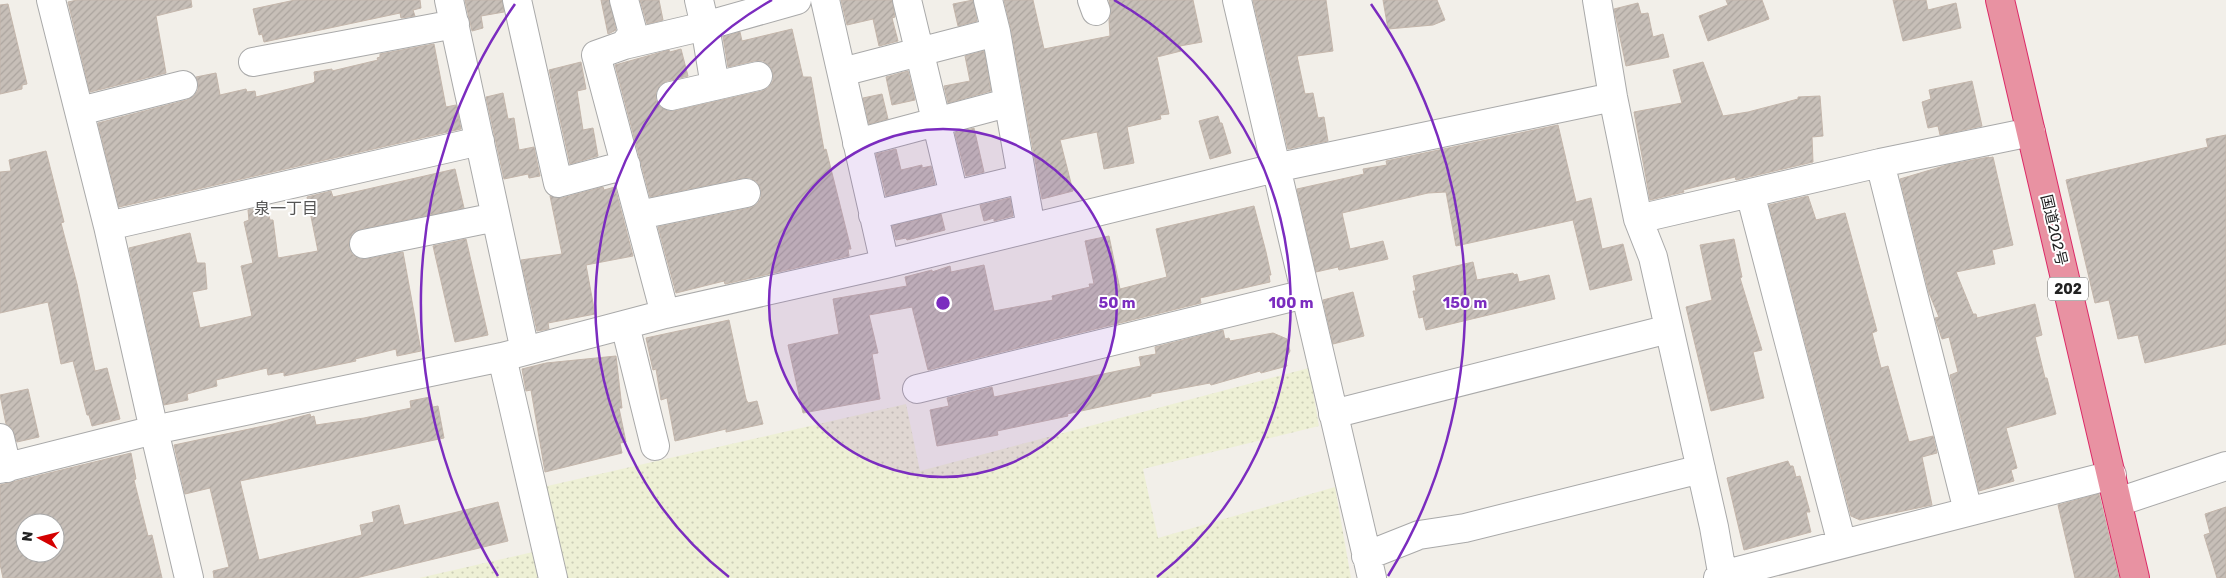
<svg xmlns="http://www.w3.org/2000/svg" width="2226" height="578" font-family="Rubik,'Noto Sans JP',sans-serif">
	<defs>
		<pattern id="farmland-dots" width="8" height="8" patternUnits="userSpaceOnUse" patternTransform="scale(1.25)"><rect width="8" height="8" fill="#eef0d5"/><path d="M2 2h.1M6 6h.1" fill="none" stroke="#ccceb7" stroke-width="1.8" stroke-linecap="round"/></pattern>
		<pattern id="building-hatch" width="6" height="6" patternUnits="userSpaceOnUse" patternTransform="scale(1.25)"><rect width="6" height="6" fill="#c7bfb8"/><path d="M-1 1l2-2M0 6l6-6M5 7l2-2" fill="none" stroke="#aba49e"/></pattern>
	</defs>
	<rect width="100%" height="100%" fill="#f2efe9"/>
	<!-- farmland -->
	<path fill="url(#farmland-dots)" d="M 1309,368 L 1319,426 L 1143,469 L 1158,538 L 1335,487 L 1351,578 L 419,578 L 559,546 L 543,487 L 906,404 L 920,471 Z"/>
	<!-- building -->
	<path fill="url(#building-hatch)" stroke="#c4b6ab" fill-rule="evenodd" d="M 77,0 L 191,0 L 192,7 L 156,16 L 166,73 L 90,92 L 68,2 Z
		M 295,0 L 420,0 L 421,8 L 413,10 L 415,16 L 401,18 L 400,13 L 264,42 L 262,34 L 259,35 L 253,9 Z
		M 465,0 L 502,0 L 504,12 L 481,16 L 483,28 L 472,31 Z
		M 601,0 L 609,0 L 616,30 L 608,34 Z
		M 640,0 L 659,0 L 663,20 L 647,24 Z
		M 841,0 L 892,0 L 895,17 L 892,18 L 898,41 L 879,46 L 873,19 L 847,25 Z
		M 973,0 L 977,21 L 958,26 L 953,4 Z
		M 1004,0 L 1033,0 L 1044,49 L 1110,36 L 1109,20 L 1111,13 L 1109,0 L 1193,0 L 1202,42 L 1180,46 L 1181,51 L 1157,57 L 1169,114 L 1160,115 L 1161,119 L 1127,127 L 1134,163 L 1104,169 L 1097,132 L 1060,140 L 1073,191 L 1042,199 L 1011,29 Z
		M 1253,0 L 1326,0 L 1333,51 L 1297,56 L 1305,94 L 1313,93 L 1318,118 L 1324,117 L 1328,141 L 1288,149 Z
		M 1383,0 L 1437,0 L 1445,20 L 1433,25 L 1388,29 Z
		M 1726,0 L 1762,0 L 1769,19 L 1708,41 L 1699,16 L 1728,5 Z
		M 1893,0 L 1926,0 L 1928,10 L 1956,3 L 1961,28 L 1903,41 Z
		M 1638,3 L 1641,14 L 1648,13 L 1653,37 L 1663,34 L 1669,57 L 1626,66 L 1614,9 Z
		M 8,4 L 27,84 L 22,85 L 22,89 L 0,94 L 0,5 Z
		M 792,29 L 803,77 L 811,77 L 824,150 L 826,149 L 851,249 L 848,249 L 849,256 L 725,284 L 724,281 L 676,293 L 658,227 L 750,208 L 757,204 L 761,198 L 761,189 L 757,182 L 750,178 L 743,178 L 650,197 L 615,65 L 669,50 L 670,52 L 681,49 L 688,76 L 667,81 L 660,85 L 656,92 L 656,100 L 660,107 L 667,111 L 674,111 L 762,91 L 768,88 L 773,81 L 773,73 L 770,66 L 763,61 L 754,61 L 728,67 L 723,37 L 740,32 L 742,41 Z
		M 434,44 L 446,107 L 456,105 L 461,129 L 119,207 L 98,123 L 187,100 L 194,96 L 198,90 L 198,82 L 196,77 L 216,73 L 220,95 L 246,89 L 247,92 L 255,91 L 256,97 L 313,83 L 315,81 L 314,72 L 332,69 L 332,71 L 378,60 L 377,58 L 380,57 L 380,54 Z
		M 984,51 L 991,91 L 948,103 L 944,86 L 970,81 L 965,56 Z
		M 581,62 L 586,89 L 577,91 L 583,130 L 593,128 L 598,156 L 570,164 L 549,70 Z
		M 1703,62 L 1723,116 L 1748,112 L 1798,99 L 1798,97 L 1820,96 L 1823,136 L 1812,137 L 1813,162 L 1736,180 L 1735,177 L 1683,190 L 1684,192 L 1650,200 L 1634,112 L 1682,103 L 1673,70 Z
		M 908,71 L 915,100 L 892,105 L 886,77 Z
		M 1972,81 L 1982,126 L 1940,135 L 1938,126 L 1928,128 L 1922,102 L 1931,99 L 1929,90 Z
		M 503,93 L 508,119 L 514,118 L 519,150 L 534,147 L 540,176 L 529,178 L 528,174 L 504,179 L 486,97 Z
		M 882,94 L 888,119 L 869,124 L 863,98 Z
		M 1218,116 L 1220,123 L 1222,123 L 1231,153 L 1210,159 L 1199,121 Z
		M 1558,125 L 1576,202 L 1591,198 L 1602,249 L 1623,244 L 1632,280 L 1590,290 L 1573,220 L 1456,246 L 1446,192 L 1428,193 L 1342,213 L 1350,249 L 1383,241 L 1388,259 L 1339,270 L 1338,267 L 1316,272 L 1297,189 L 1364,174 L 1363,169 L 1387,165 L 1386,161 Z
		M 974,128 L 984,172 L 966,176 L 955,133 Z
		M 2226,135 L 2226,344 L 2145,363 L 2138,335 L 2118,339 L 2109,300 L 2095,303 L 2066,180 L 2208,147 L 2206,139 Z
		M 896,149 L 901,170 L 922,165 L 922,168 L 931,166 L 935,184 L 886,196 L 876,154 Z
		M 46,151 L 64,222 L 61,223 L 77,284 L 95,371 L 107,368 L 120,419 L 92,426 L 89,415 L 87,415 L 73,361 L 61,364 L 48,302 L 0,313 L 0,172 L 11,171 L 9,160 Z
		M 1989,157 L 1989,158 L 1993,157 L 2013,245 L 1992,250 L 1995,264 L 1956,272 L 1973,314 L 1976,314 L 1977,318 L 2035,304 L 2042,335 L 2035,337 L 2045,378 L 2047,378 L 2056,414 L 2006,428 L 2017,468 L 2011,470 L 2014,481 L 1979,491 L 1950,375 L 1958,372 L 1949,337 L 1942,339 L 1935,318 L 1939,317 L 1929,293 L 1900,179 L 1947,165 Z
		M 455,169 L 464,208 L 361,229 L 353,233 L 349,240 L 349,248 L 352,254 L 360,259 L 367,259 L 403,252 L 421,351 L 397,356 L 396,349 L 355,359 L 356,361 L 284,376 L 284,372 L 268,375 L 267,368 L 216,380 L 217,386 L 187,394 L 188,400 L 164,405 L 129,248 L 190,233 L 197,263 L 205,263 L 207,289 L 192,292 L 200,328 L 252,316 L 241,266 L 253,263 L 244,222 L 249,220 L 248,210 L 267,206 L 270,220 L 273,220 L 278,258 L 318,251 L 307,197 L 331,191 L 333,197 Z
		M 603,187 L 604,190 L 615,187 L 633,256 L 586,265 L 595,314 L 548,323 L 549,329 L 537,331 L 521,260 L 562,254 L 550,196 L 562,198 Z
		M 1808,196 L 1816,220 L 1845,213 L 1877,331 L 1872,333 L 1881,368 L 1888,366 L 1909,442 L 1933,436 L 1937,453 L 1922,457 L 1932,505 L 1860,520 L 1851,516 L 1769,205 Z
		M 1010,198 L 1013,216 L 994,221 L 994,218 L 984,221 L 980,205 Z
		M 1254,206 L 1266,252 L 1271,275 L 1269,275 L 1270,282 L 1200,298 L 1201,303 L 928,370 L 912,307 L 869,315 L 878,353 L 872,354 L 880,399 L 803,413 L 788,345 L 839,334 L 833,299 L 907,286 L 905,277 L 932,270 L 932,272 L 950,266 L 951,272 L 984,265 L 994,311 L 1053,300 L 1052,296 L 1090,287 L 1089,284 L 1094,284 L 1085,241 L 1109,236 L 1120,289 L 1167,277 L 1156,229 Z
		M 941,214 L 945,230 L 907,240 L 906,238 L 896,240 L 892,226 Z
		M 466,239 L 488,335 L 455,342 L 433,246 Z
		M 1734,239 L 1742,277 L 1740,278 L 1762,350 L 1753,352 L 1764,398 L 1711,411 L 1686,307 L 1712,300 L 1700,245 Z
		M 1473,262 L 1477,280 L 1513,273 L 1514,275 L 1517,274 L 1519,282 L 1549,275 L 1555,299 L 1426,330 L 1423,317 L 1419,318 L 1413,291 L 1416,291 L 1413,276 Z
		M 1353,292 L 1364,336 L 1333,344 L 1323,300 Z
		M 729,320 L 746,399 L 748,403 L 757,401 L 763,424 L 726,432 L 726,429 L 675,441 L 667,398 L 661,400 L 656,369 L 653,370 L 646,338 Z
		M 1223,330 L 1225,339 L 1229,338 L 1230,341 L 1273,333 L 1287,339 L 1290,351 L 1285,360 L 1287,366 L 1261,373 L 1260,371 L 1211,385 L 1210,383 L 1151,394 L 1151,396 L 1067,414 L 1068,416 L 997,431 L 998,435 L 937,446 L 930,410 L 949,406 L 947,398 L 992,387 L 994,397 L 1141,366 L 1139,357 L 1156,354 L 1155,347 Z
		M 616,356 L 622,408 L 619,408 L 626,442 L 620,443 L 622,453 L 545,472 L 531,390 L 526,391 L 522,369 L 546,363 Z
		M 28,389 L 39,437 L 17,442 L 12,428 L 6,424 L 0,395 Z
		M 430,397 L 433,407 L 438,406 L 444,438 L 240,481 L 259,560 L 362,535 L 360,525 L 374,522 L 372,512 L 399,505 L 404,525 L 498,502 L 508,541 L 356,578 L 214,578 L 213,571 L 229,567 L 210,488 L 185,494 L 174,445 L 273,424 L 310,414 L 311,417 L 314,416 L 316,425 L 364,418 L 411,408 L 410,401 Z
		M 131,453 L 136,479 L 134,480 L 148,536 L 152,535 L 162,578 L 3,578 L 0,564 L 0,485 ZM 25,523 L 55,523 L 55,553 L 25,553 Z
		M 1788,461 L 1790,466 L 1793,466 L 1796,477 L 1800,476 L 1810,512 L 1806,512 L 1811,532 L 1744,550 L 1727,478 Z
		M 2099,494 L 2119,578 L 2075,578 L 2058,505 Z
		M 2226,507 L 2226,578 L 2217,578 L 2204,535 L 2210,533 L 2205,514 Z"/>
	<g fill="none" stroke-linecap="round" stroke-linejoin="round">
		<defs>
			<path id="minor" d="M 51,0 L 108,226 L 154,430 L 189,578
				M 449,0 L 525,351
				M 517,0 L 558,183 L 626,165
				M 624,0 L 633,33 L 624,45 L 596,55 L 665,314
				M 825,0 L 885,264
				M 907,0 L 954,195
				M 988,0 L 996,32 L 1031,228
				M 1092,0 L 1096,11
				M 1237,0 L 1372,578
				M 1597,0 L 1613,97 L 1638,219 L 1653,257 L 1714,527 L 1723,578
				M 624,45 L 705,26 L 699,0
				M 253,62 L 455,24
				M 842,72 L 996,32
				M 715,86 L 705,26 L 797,0
				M 671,96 L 758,76
				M 80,111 L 183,85
				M 857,143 L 1007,103
				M 1880,163 L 1968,511
				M 1750,193 L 1842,544
				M 639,215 L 746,193
				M 873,215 L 1021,179
				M 1638,219 L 1880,163 L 2031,132
				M 108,226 L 480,141
				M 364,244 L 496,217
				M 625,325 L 655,446
				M 502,357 L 553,578
				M 917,389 L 1305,294
				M 1333,414 L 1669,329
				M 0,438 L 7,468
				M 0,469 L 154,430 L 502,357 L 665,314 L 885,264 L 1275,168 L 1613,97
				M 2118,502 L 2226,466
				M 1366,556 L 1419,535 L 1465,528 L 1701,469
				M 1718,578 L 1722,575 L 2112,475"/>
			<path id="highway" d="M 2000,0 L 2135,578"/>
		</defs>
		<!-- minor casing -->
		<use href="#minor" stroke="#a9a9a9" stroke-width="30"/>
		<!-- highway casing -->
		<use href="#highway" stroke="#dc2a67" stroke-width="30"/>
		<!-- minor -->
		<use href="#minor" stroke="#fff" stroke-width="28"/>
		<!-- highway -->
		<use href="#highway" stroke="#e892a2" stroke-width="28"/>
	</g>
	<!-- distance rings -->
	<circle cx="943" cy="303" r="174" fill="#7b2cbf" fill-opacity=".12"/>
	<g fill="none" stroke="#7b2cbf" stroke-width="2.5">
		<circle cx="943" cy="303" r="174"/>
		<path d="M729 577A348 348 0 0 1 772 0M1114 0A348 348 0 0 1 1157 577"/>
		<path d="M498 576A522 522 0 0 1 515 4M1371 4A522 522 0 0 1 1388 576"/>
	</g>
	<g text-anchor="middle" stroke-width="4" stroke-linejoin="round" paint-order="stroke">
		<!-- shield labels -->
		<rect fill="#fff" stroke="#646464" stroke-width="1" x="2048" y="277.5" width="40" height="23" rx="4"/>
		<g font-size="14" font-weight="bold" fill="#222">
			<text x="2068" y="294">202</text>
		</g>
		<!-- street labels -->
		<g font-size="15" fill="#222" stroke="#fff">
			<text transform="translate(2054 230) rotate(77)" y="5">国道202号</text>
		</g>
		<!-- neighbourhood labels -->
		<g font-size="16" fill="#555" stroke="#fff">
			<text x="286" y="214">泉一丁目</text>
		</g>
	</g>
	<circle cx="943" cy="303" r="8" fill="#7b2cbf" stroke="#fff" stroke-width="2.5"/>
	<g font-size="15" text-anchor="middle" font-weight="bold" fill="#7b2cbf" stroke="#fff" stroke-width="4" stroke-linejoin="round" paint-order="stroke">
		<text x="1117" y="308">50 m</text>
		<text x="1291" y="308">100 m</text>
		<text x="1465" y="308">150 m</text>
	</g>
	<!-- north arrow -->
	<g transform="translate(40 538) rotate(277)"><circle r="24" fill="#ffffff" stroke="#a7a7a7"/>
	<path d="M0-4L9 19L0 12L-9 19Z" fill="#d40000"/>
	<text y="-8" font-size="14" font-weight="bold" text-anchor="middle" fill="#222222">N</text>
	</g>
</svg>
